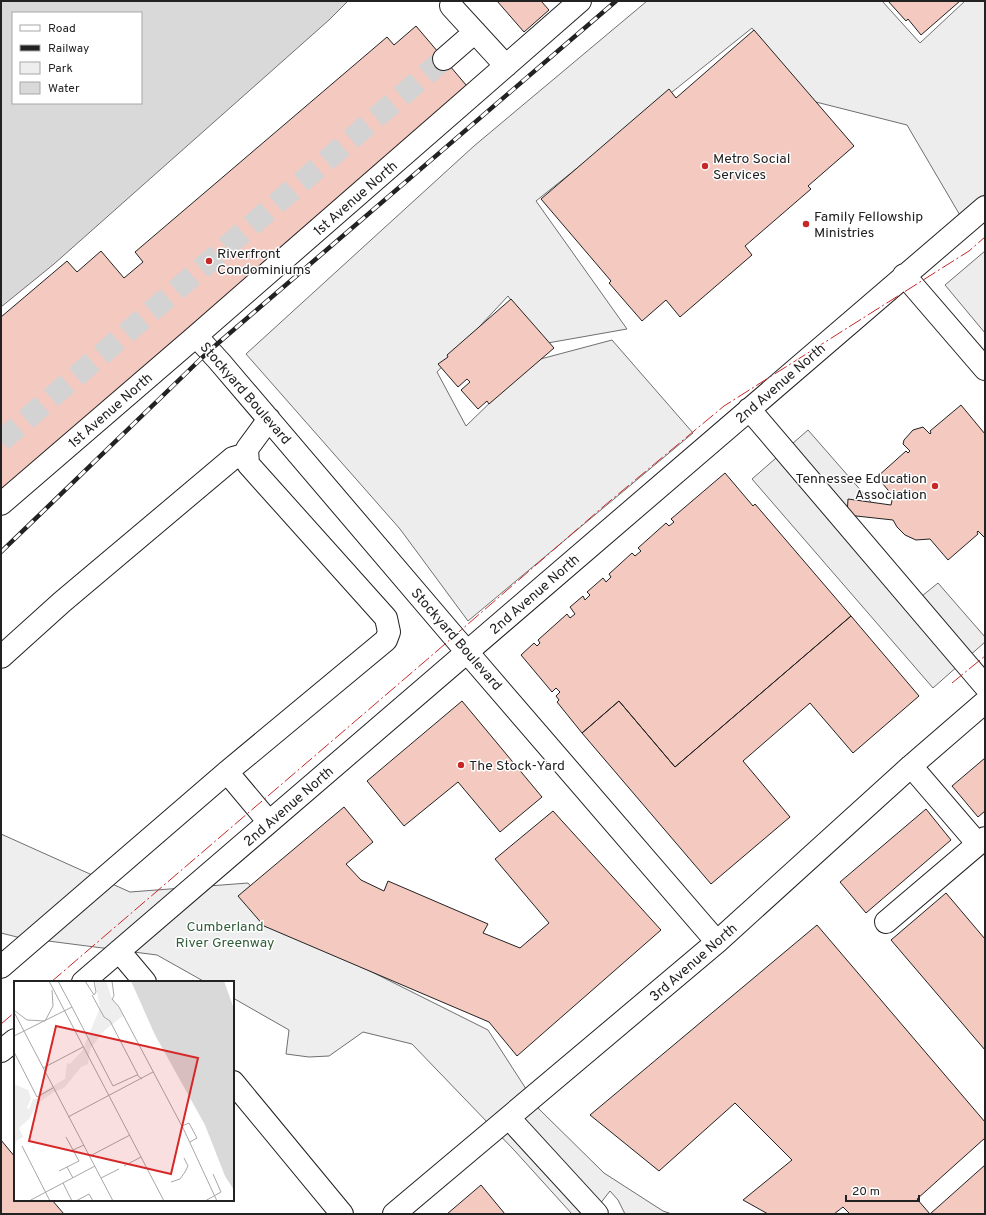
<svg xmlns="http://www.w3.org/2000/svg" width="986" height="1215" font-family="Overpass,sans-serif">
	<rect width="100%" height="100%" fill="#fff"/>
	<!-- green -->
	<path fill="#eee" stroke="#6f6f6f" d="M 1,834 L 130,892 L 248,883 L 288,930 L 488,1030 L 539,1109 L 604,1173 L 663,1211 L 672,1214 L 625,1214 L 618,1200 L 610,1191 L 592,1214 L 572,1214 L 514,1150 L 412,1044 L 363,1032 L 329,1056 L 309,1057 L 286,1054 L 289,1030 L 233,998 L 233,982 L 205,982 L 157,955 L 17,937 L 1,933 Z"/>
	<!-- parking -->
	<path fill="#ededed" stroke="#6f6f6f" d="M 647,1 L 882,1 L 920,43 L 965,1 L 985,1 L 985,194 L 961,217 L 907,125 L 808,100 L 752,28 L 536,201 L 627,329 L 542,344 L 508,296 L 437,372 L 466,426 L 533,361 L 612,340 L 693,433 L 468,621 L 400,529 L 246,354 L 474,146 Z
		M 985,251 L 985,333 L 945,285 Z
		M 808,430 L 871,502 L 854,518 L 922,596 L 938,583 L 985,637 L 985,642 L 933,688 L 752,479 Z"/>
	<!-- water -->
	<path fill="#d9d9d9" stroke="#6f6f6f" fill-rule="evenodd" d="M 1,1 L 348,1 L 329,20 L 54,264 L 1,307 ZM 13,13 L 141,13 L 141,103 L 13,103 Z"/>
	<!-- building -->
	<path fill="#f3c9c0" stroke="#222" d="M 497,1 L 541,1 L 549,10 L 524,32 Z
		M 888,1 L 960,1 L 921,35 L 908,19 L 906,21 Z
		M 416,26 L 472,92 L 1,496 L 1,317 L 67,261 L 77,272 L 101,251 L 124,278 L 143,262 L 135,252 L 387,37 L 394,45 Z
		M 754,30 L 854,146 L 808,186 L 811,189 L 745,246 L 752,255 L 680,317 L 666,300 L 642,321 L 609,283 L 611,281 L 541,199 L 669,89 L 676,98 Z
		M 511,299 L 554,348 L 489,404 L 487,401 L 478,409 L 461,390 L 470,382 L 467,379 L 458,387 L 438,364 L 448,357 L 447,355 Z
		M 961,405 L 985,434 L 985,538 L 978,531 L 977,532 L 978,534 L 948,560 L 930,539 L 916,540 L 905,535 L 897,527 L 893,520 L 847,515 L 848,499 L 891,505 L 893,496 L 877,477 L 906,451 L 908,453 L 910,451 L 903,444 L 904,440 L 913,430 L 923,427 L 930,434 L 931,433 L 930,431 Z
		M 725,473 L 753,506 L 755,504 L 851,616 L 675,767 L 619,701 L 582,733 L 557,702 L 559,700 L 556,696 L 560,692 L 556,688 L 552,692 L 521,655 L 534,643 L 537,646 L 540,643 L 538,640 L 567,614 L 570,618 L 575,614 L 570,607 L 583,596 L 585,600 L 590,595 L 587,592 L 603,578 L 606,582 L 611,577 L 609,574 L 632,553 L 635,556 L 641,551 L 638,548 L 666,523 L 669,526 L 674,522 L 671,519 Z
		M 851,616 L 919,696 L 853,753 L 810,703 L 743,761 L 790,817 L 711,884 L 582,733 L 619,701 L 675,767 Z
		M 462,701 L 542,797 L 500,832 L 458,782 L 404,826 L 367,781 Z
		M 985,758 L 985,811 L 978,817 L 952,786 Z
		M 344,807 L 373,842 L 346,864 L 361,880 L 384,891 L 388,881 L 488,924 L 483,933 L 520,948 L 549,923 L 495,859 L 553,811 L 661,930 L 517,1056 L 489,1022 L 264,926 L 238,896 Z
		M 926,809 L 951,840 L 866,913 L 840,882 Z
		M 946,893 L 985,939 L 985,1050 L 891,940 Z
		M 817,925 L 985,1122 L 985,1138 L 917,1199 L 930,1214 L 985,1165 L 985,1214 L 850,1214 L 843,1207 L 834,1214 L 768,1214 L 743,1200 L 792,1160 L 735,1103 L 659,1171 L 590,1115 Z
		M 1,1140 L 15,1157 L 15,1200 L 52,1200 L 64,1214 L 1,1214 Z
		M 481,1185 L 505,1214 L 447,1214 Z"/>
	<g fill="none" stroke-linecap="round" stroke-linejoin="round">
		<!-- minor-tunnel -->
		<path stroke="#d3d3d3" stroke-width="22" stroke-dasharray="22 11" stroke-linecap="butt" d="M 1,441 L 444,59"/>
		<defs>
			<path id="minor" d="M 451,6 L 506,66
				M 444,59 L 475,32
				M 904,275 L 985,369
				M 196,336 L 219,361 L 467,652 L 717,942
				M 749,409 L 985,686
				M 1,504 L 196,336 L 580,1
				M 1,657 L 62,602 L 233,458 L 247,454
				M 911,766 L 978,844
				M 227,772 L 269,822
				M 886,922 L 985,838
				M 119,951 L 145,982
				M 1,967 L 227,772 L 386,640 L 389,632 L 386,618 L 248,464 L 247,449 L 269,419
				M 83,982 L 985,207
				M 1,1051 L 15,1040
				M 233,1082 L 342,1214
				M 509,1118 L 597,1214
				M 394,1214 L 717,942 L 911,766 L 985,702"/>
		</defs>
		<!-- minor casing -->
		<use href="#minor" stroke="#222" stroke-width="24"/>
		<!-- minor -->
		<use href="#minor" stroke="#fff" stroke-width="22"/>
		<defs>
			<path id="rail" d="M 1,552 L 209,351 L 616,1"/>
		</defs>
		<!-- rail casing -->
		<use href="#rail" stroke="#222" stroke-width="4.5"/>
		<!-- rail -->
		<use href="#rail" stroke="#fff" stroke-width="3" stroke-dasharray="9" stroke-linecap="butt"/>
		<!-- power -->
		<path stroke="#c62828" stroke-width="1" stroke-dasharray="14 3 2 3" stroke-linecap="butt" d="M 952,683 L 985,656
			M 51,982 L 430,657 L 604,506 L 724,406 L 969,251 L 985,237
			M 1,1024 L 15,1012"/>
	</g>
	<!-- markers -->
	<g fill="#c62828" stroke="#fff" stroke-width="1.5">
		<circle cx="705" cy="166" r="4"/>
		<circle cx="806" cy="224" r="4"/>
		<circle cx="209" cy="261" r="4"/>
		<circle cx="935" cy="486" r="4"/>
		<circle cx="461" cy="765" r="4"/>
	</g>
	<g text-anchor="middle" stroke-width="3" stroke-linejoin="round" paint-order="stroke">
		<!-- poi labels -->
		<g font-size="14" fill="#222" stroke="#fff" text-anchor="start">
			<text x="713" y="163">Metro Social<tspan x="713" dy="16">Services</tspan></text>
			<text x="814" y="221">Family Fellowship<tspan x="814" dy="16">Ministries</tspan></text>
			<text x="217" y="258">Riverfront<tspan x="217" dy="16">Condominiums</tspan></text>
			<text x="927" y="483" text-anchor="end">Tennessee Education<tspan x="927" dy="16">Association</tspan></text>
			<text x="469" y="770">The Stock-Yard</text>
		</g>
		<!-- street labels -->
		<g font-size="14" fill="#222" stroke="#fff">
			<text transform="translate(355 198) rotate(-41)" y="5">1st Avenue North</text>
			<text transform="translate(780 383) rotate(-41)" y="5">2nd Avenue North</text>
			<text transform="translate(246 393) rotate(49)" y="5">Stockyard Boulevard</text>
			<text transform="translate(110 410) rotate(-41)" y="5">1st Avenue North</text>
			<text transform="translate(534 594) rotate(-41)" y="5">2nd Avenue North</text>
			<text transform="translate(457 639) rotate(49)" y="5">Stockyard Boulevard</text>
			<text transform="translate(288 806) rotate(-41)" y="5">2nd Avenue North</text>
			<text transform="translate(693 962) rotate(-41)" y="5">3rd Avenue North</text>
		</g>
		<!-- park labels -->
		<g font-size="14" fill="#2f5e38" stroke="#fff">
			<text x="225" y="931">Cumberland<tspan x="225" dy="16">River Greenway</tspan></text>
		</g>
	</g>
	<!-- overview -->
	<g transform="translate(14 981)">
		<rect width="220" height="220" fill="#fff"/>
		<path d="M 81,0 L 92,0 L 98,18 L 110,34 L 91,49 L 76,68 L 74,83 L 67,86 L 50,107 L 40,111 L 24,122 L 15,138 L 5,147 L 9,156 L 2,160 L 0,169 L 0,103 L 14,109 L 17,117 L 13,127 L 15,128 L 19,118 L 28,117 L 25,113 L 51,98 L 53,82 L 56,83 L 68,70 L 86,27 Z" fill="#eee"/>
		<path d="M 117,0 L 210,0 L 220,28 L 220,209 L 211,195 L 191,144 L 141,54 Z" fill="#d9d9d9"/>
		<path fill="none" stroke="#a7a7a7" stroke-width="1" d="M 35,0 L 150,220M 71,0 L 80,14 L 82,11 L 80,0M 98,0 L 100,15 L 98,18 L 105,26 L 170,149 L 203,220M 78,14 L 90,36 L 96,40 L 124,94M 58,26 L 99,105 L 123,94 L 128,98M 1,30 L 13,39 L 31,40 L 39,25 L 38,9M 0,31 L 99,220M 0,55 L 58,26 L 44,0M 0,71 L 23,116 L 39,107M 29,87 L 69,66M 54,136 L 139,91M 168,145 L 175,142 L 183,157 L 176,161M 8,165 L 36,220M 59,169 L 70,164M 76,175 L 116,154M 110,185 L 127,176M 53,186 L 59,197M 45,190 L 65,180 L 52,156M 87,197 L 105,188M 157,201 L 166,198 L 171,191 L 174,185 L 170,177M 49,202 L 58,220M 15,220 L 81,185M 62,220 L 75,213 L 79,220M 191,220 L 207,211 L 199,193"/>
		<path fill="#d62828" fill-opacity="0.15" stroke="#d62828" stroke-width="2" d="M 42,45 L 184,77 L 157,193 L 15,160 Z"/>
		<rect width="220" height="220" fill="none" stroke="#222" stroke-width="2"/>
	</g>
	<!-- border -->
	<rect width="986" height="1215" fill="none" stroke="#222222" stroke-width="4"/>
	<!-- legend -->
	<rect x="12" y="12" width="130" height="92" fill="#ffffff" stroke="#a7a7a7"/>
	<rect x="20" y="25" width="20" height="6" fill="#ffffff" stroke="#a7a7a7"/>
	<text x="48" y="32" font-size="12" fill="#222222">Road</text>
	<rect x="20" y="45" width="20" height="6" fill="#222222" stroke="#a7a7a7"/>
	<text x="48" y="52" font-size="12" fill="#222222">Railway</text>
	<rect x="20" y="62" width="20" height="12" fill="#eeeeee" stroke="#a7a7a7"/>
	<text x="48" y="72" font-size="12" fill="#222222">Park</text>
	<rect x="20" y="82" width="20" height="12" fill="#d9d9d9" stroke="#a7a7a7"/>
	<text x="48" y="92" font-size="12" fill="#222222">Water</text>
	<!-- scale -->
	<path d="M846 1195v6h73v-6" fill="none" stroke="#222222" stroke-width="2"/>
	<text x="852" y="1195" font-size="12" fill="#222222" stroke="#ffffff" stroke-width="3" paint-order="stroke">20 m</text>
</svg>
